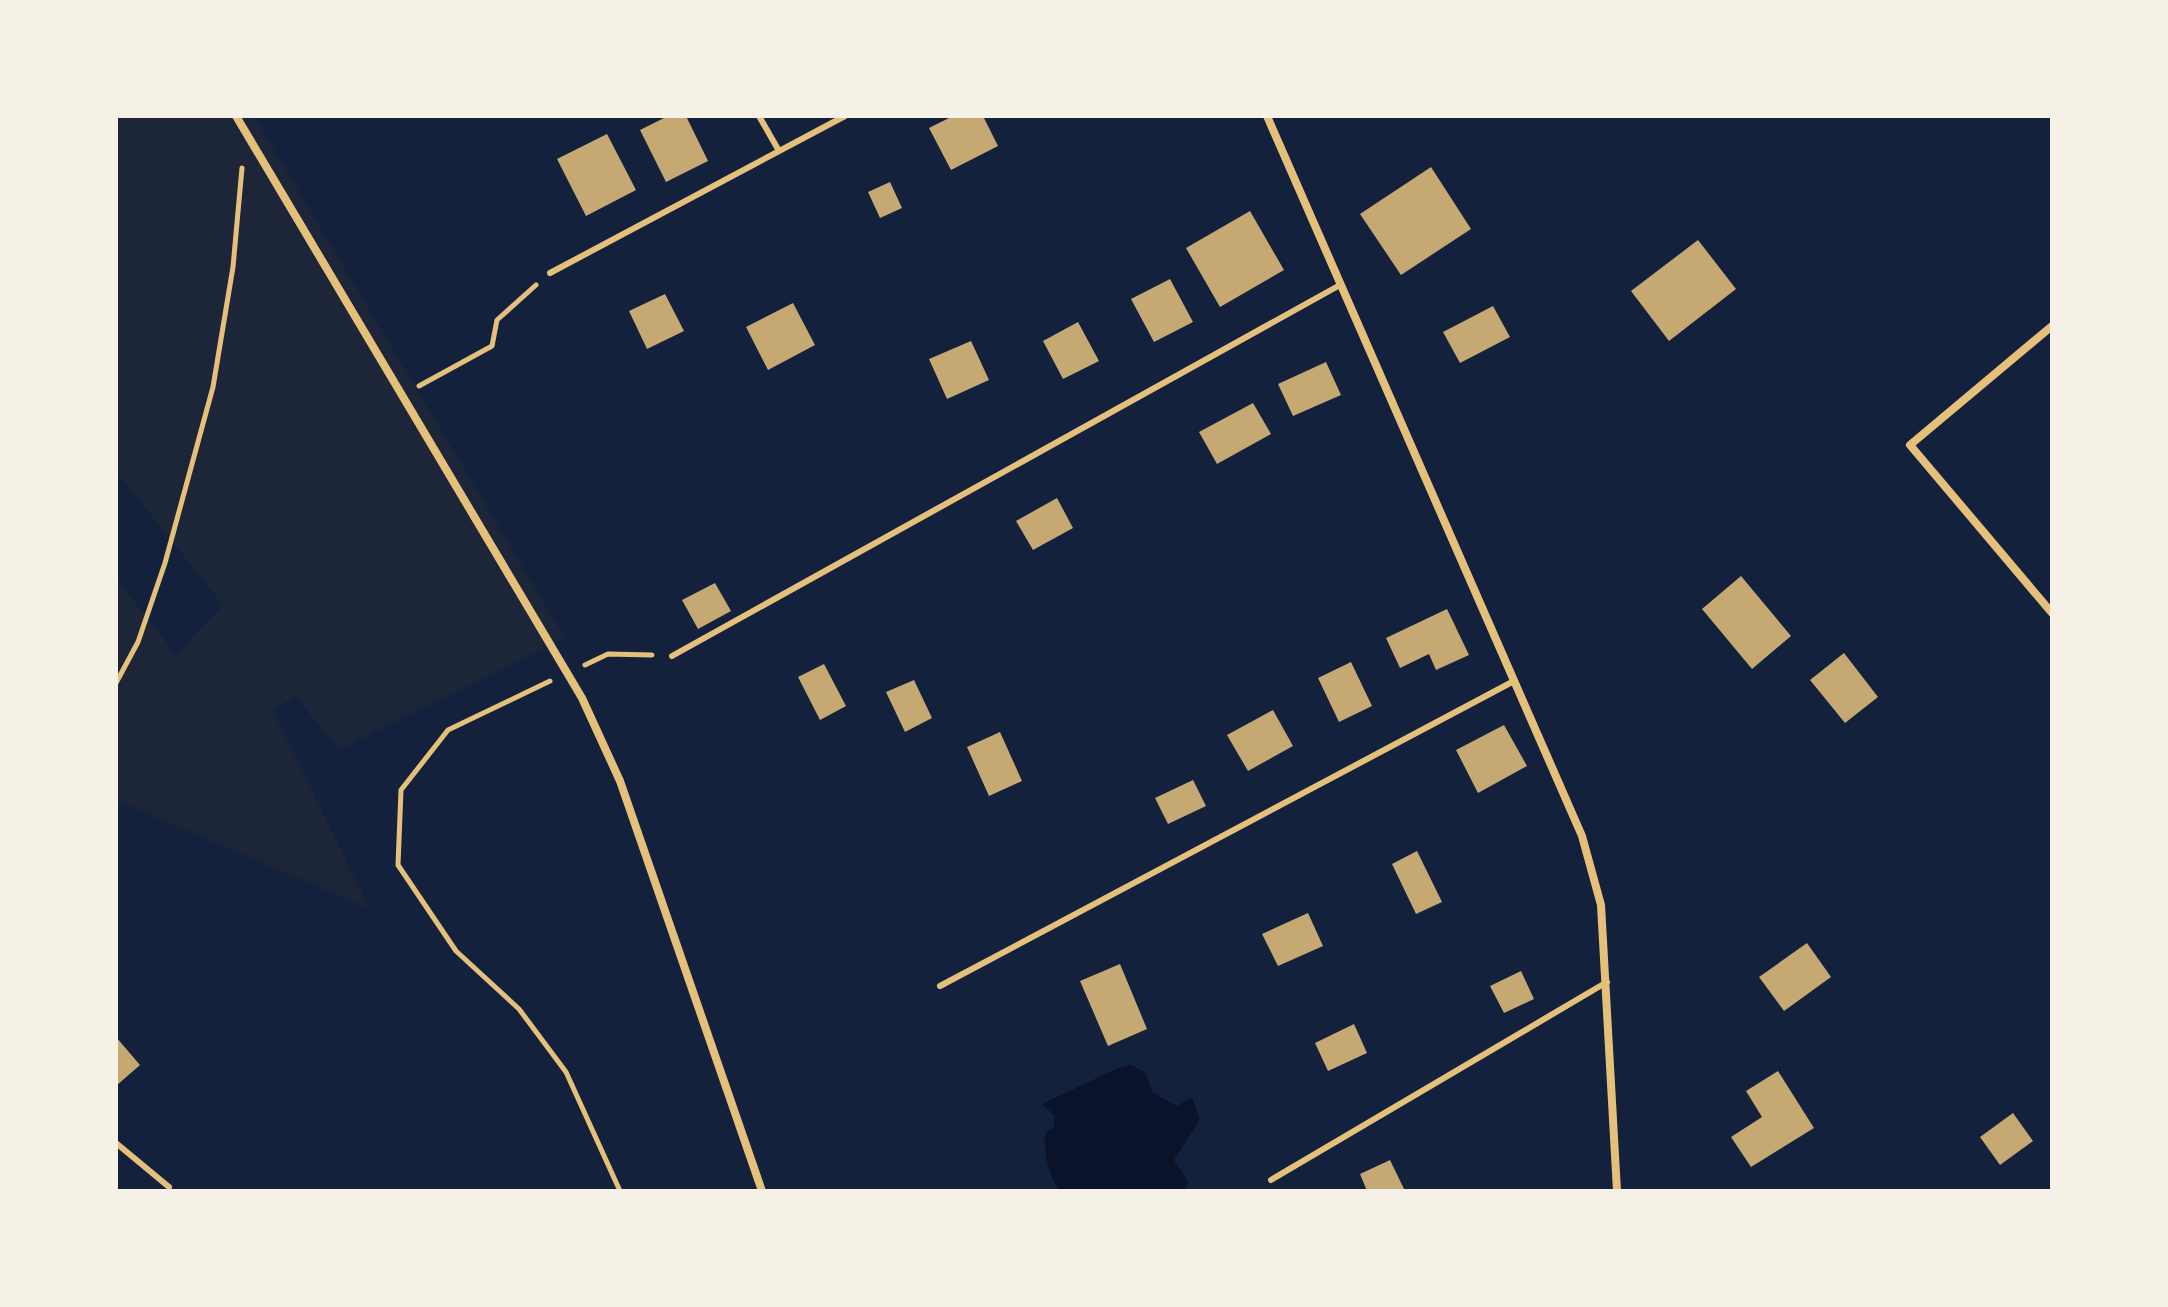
<svg xmlns="http://www.w3.org/2000/svg" width="2168" height="1307" font-family="Barlow,sans-serif">
	<rect width="100%" height="100%" fill="#14213d"/>
	<!-- green -->
	<path fill="#1d2539" d="M 116,116 L 254,116 L 565,638 L 339,750 L 295,696 L 273,711 L 370,909 L 116,800 L 116,578 L 176,655 L 223,605 L 116,472 Z"/>
	<!-- water -->
	<path fill="#0b132b" d="M 1131,1065 L 1146,1073 L 1152,1092 L 1177,1106 L 1192,1097 L 1200,1119 L 1174,1160 L 1189,1183 L 1183,1191 L 1059,1191 C 1048,1172 1044,1156 1045,1134 L 1054,1127 L 1055,1116 L 1042,1104 L 1118,1068 Z"/>
	<!-- building -->
	<path fill="#c6a872" d="M 668,116 L 686,116 L 708,161 L 666,182 L 640,130 Z
		M 953,116 L 983,116 L 998,146 L 951,170 L 929,128 Z
		M 607,134 L 636,190 L 586,216 L 557,159 Z
		M 1431,167 L 1471,229 L 1401,275 L 1360,214 Z
		M 890,182 L 902,208 L 880,218 L 868,192 Z
		M 1250,211 L 1284,270 L 1220,307 L 1186,248 Z
		M 1698,240 L 1736,289 L 1669,341 L 1631,291 Z
		M 1170,279 L 1193,322 L 1154,342 L 1131,299 Z
		M 665,294 L 684,331 L 647,349 L 629,311 Z
		M 793,303 L 815,345 L 768,370 L 746,327 Z
		M 1493,306 L 1510,337 L 1460,363 L 1443,332 Z
		M 1078,322 L 1099,361 L 1063,379 L 1043,341 Z
		M 971,341 L 989,380 L 947,399 L 929,359 Z
		M 1326,362 L 1341,395 L 1293,416 L 1278,384 Z
		M 1253,403 L 1271,434 L 1217,464 L 1199,432 Z
		M 1057,498 L 1073,528 L 1033,550 L 1016,521 Z
		M 1741,576 L 1791,636 L 1752,669 L 1702,609 Z
		M 715,583 L 731,611 L 698,629 L 682,600 Z
		M 1447,609 L 1469,655 L 1436,670 L 1429,654 L 1400,668 L 1386,638 Z
		M 1844,653 L 1878,697 L 1845,723 L 1810,680 Z
		M 1351,662 L 1372,706 L 1339,722 L 1318,678 Z
		M 824,664 L 846,706 L 820,720 L 798,677 Z
		M 914,680 L 932,718 L 905,732 L 886,692 Z
		M 1273,710 L 1293,746 L 1248,771 L 1227,735 Z
		M 1504,725 L 1527,766 L 1478,793 L 1456,750 Z
		M 1000,732 L 1022,781 L 989,796 L 967,747 Z
		M 1193,780 L 1206,806 L 1168,824 L 1155,798 Z
		M 1417,851 L 1442,902 L 1416,914 L 1392,864 Z
		M 1308,913 L 1323,946 L 1278,966 L 1262,934 Z
		M 1807,943 L 1831,977 L 1784,1011 L 1759,977 Z
		M 1120,964 L 1147,1029 L 1108,1046 L 1080,981 Z
		M 1521,971 L 1534,999 L 1504,1013 L 1490,986 Z
		M 1354,1024 L 1367,1053 L 1328,1071 L 1315,1043 Z
		M 116,1037 L 140,1065 L 116,1086 Z
		M 1778,1071 L 1814,1128 L 1751,1167 L 1731,1137 L 1762,1117 L 1746,1091 Z
		M 2013,1113 L 2033,1141 L 2000,1165 L 1980,1137 Z
		M 1390,1160 L 1405,1191 L 1367,1191 L 1360,1174 Z"/>
	<g fill="none" stroke-linecap="round" stroke-linejoin="round">
		<!-- path -->
		<path stroke="#e5c07b" stroke-width="5" d="M 419,386 L 492,346 L 497,320 L 536,285
			M 585,665 L 608,654 L 652,655
			M 550,681 L 448,730 L 401,790 L 398,865 L 456,951 L 519,1009 L 566,1072 L 620,1191
			M 116,683 L 138,642 L 165,563 L 213,387 L 233,267 L 242,168"/>
		<!-- service -->
		<path stroke="#e5c07b" stroke-width="6" d="M 759,116 L 779,151
			M 550,273 L 845,116
			M 672,656 L 1340,285
			M 940,986 L 1514,681
			M 116,1143 L 169,1187
			M 1271,1180 L 1607,982"/>
		<!-- minor -->
		<path stroke="#e5c07b" stroke-width="8" d="M 236,116 L 582,698 L 620,781 L 762,1191
			M 1267,116 L 1582,836 L 1601,905 L 1617,1191
			M 2052,326 L 1910,445 L 2052,613"/>
	</g>
	<!-- border -->
	<rect width="2168" height="1307" fill="none" stroke="#f6f1e7" stroke-width="236"/>
</svg>
